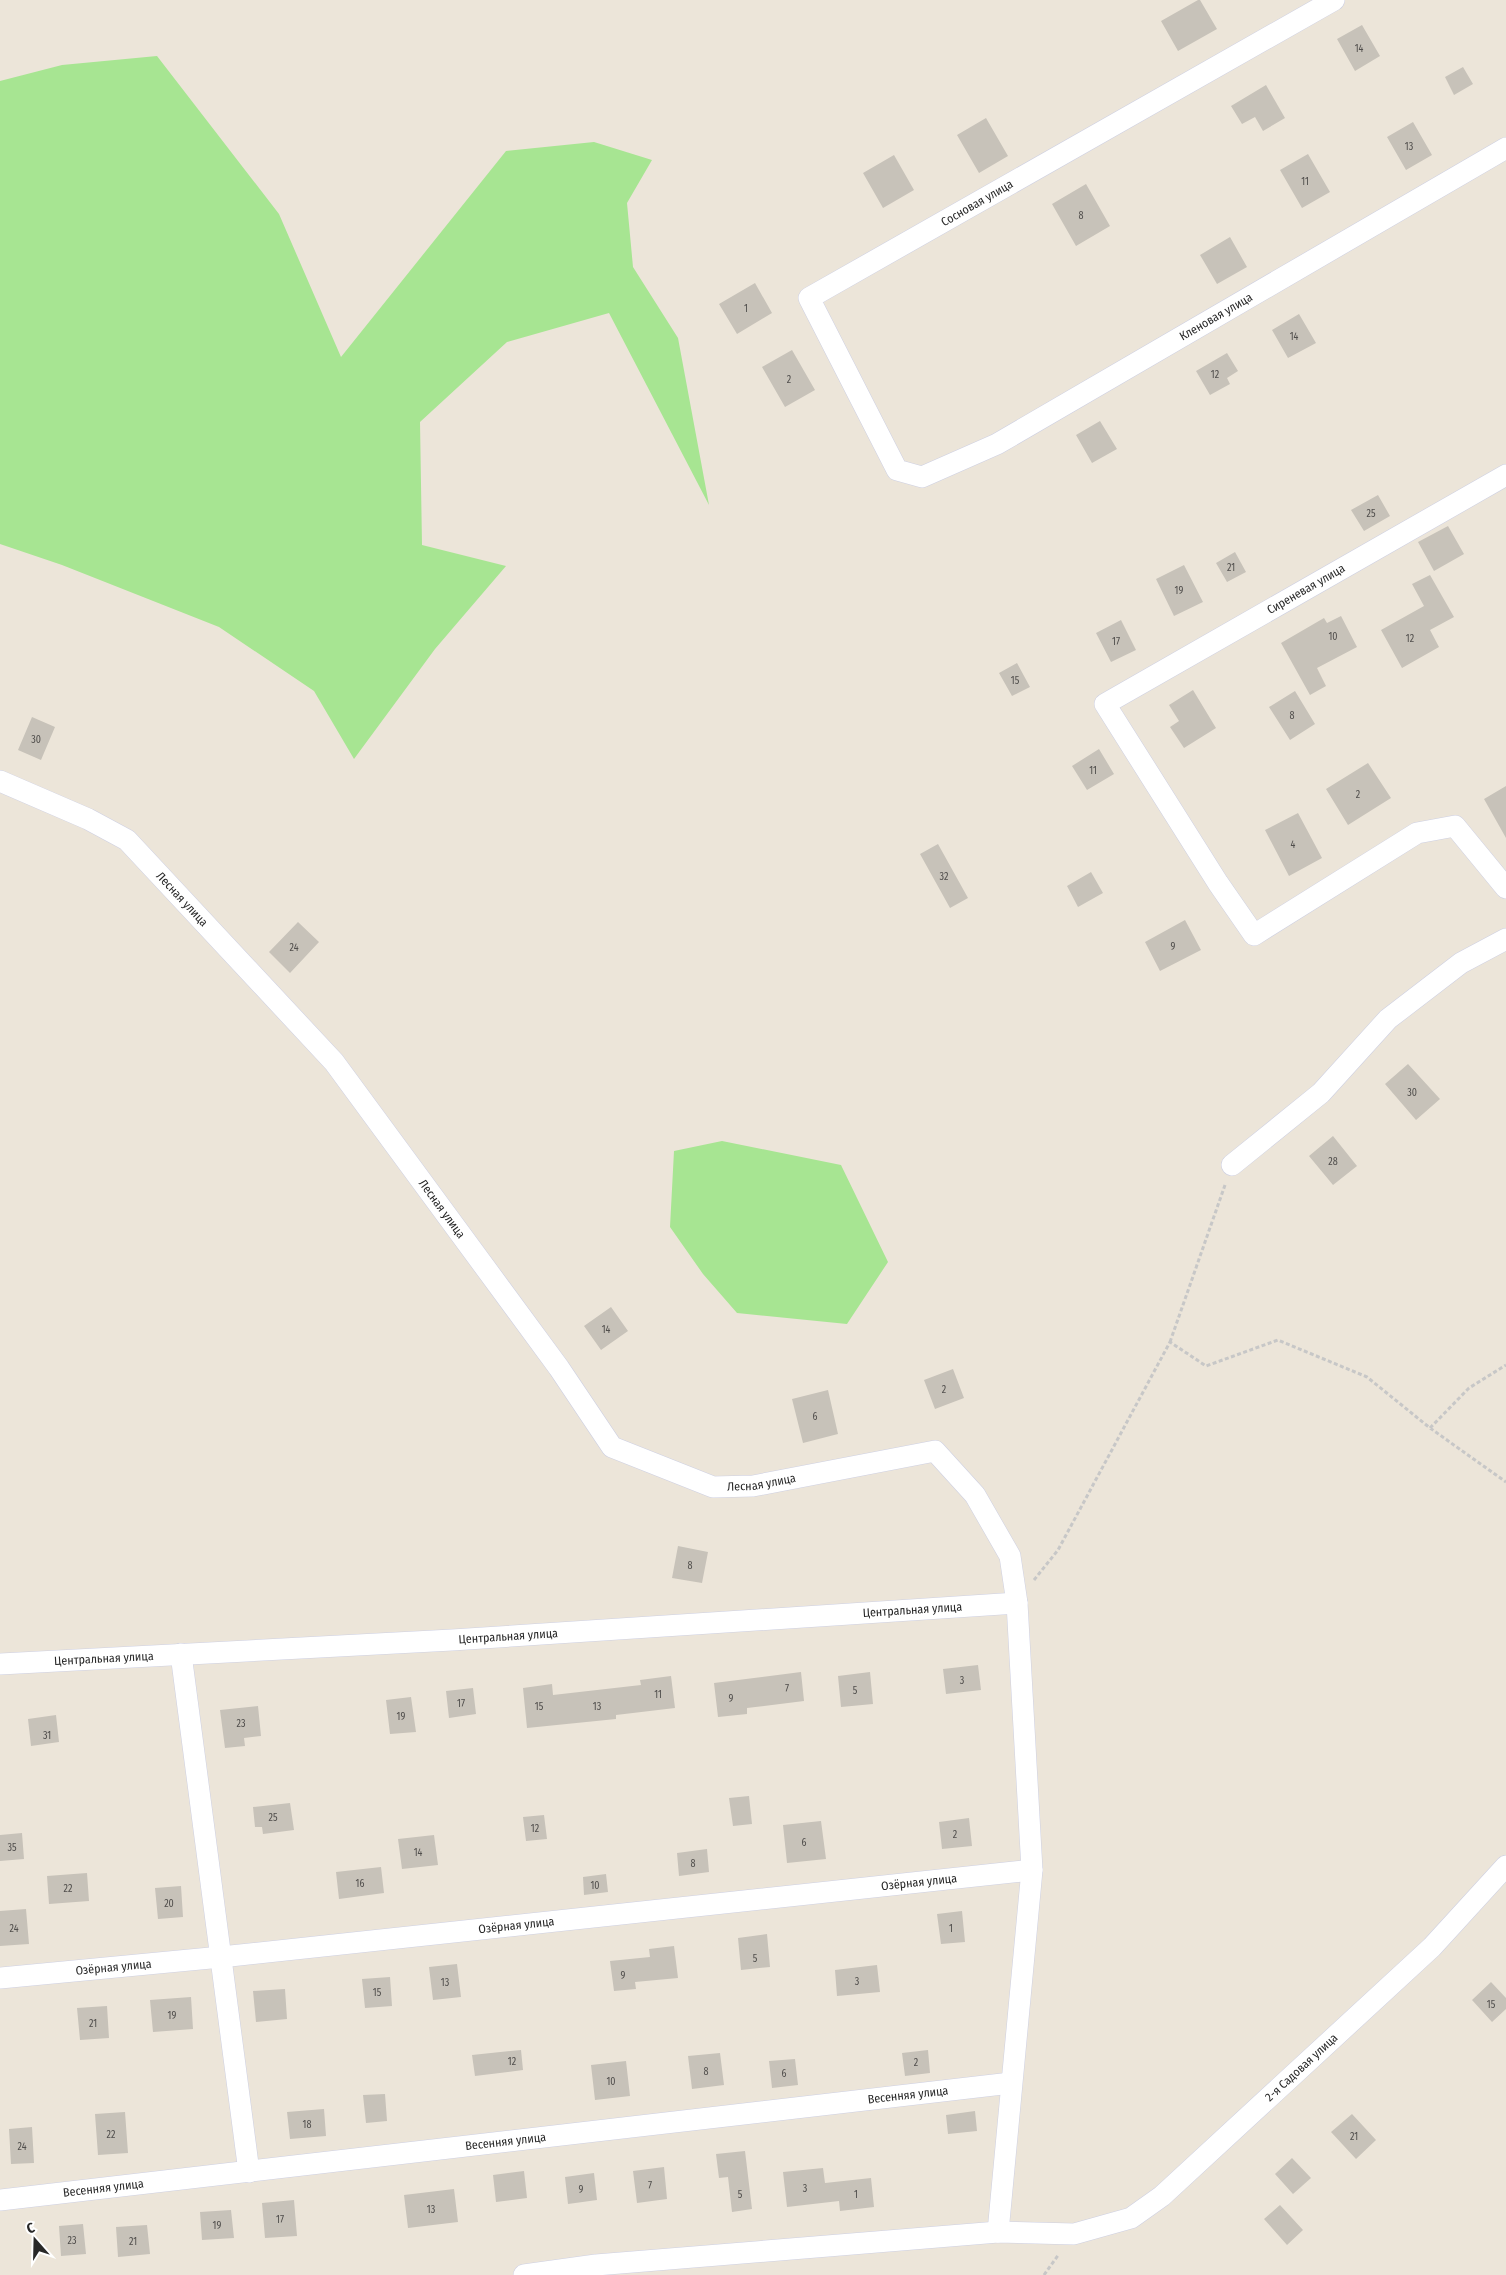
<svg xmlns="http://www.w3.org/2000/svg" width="1506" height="2275" font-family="'Fira Sans Condensed',sans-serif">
	<rect width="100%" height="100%" fill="#ece5d9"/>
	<!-- green -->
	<path fill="#a7e592" d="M 157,56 L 279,214 L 341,357 L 506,151 L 594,142 L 652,160 L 627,203 L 633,267 L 678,338 L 709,505 L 609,313 L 507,342 L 420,422 L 422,545 L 506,566 L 435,649 L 354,759 L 314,691 L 219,627 L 62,565 L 0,544 L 0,81 L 62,65 Z
		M 722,1141 L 841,1165 L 888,1262 L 847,1324 L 737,1313 L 703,1274 L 670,1227 L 674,1151 Z"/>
	<!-- building -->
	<path fill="#c7c2b9" d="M 1198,0 L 1200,0 L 1217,29 L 1178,51 L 1161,21 Z
		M 1362,25 L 1380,56 L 1355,71 L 1337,39 Z
		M 1463,67 L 1473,84 L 1454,95 L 1445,77 Z
		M 1266,85 L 1285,118 L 1263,131 L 1255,117 L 1242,124 L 1231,106 Z
		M 986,118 L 1008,156 L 979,173 L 957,135 Z
		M 1413,122 L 1432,155 L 1406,170 L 1387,137 Z
		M 1308,154 L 1330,192 L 1302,208 L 1280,170 Z
		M 894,155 L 914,190 L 883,208 L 863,173 Z
		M 1086,184 L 1110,226 L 1076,246 L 1052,204 Z
		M 1230,237 L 1247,267 L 1217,284 L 1200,255 Z
		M 755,283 L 772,313 L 737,334 L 719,304 Z
		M 1299,314 L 1316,343 L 1288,358 L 1272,330 Z
		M 792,350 L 815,390 L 785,407 L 762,367 Z
		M 1227,353 L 1238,371 L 1227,378 L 1230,384 L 1210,395 L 1196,371 Z
		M 1100,421 L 1117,449 L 1092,463 L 1076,435 Z
		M 1378,495 L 1390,516 L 1364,531 L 1351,510 Z
		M 1448,526 L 1464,554 L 1434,571 L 1418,542 Z
		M 1235,552 L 1246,572 L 1227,582 L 1216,563 Z
		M 1184,565 L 1203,602 L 1174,616 L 1156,579 Z
		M 1430,575 L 1454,617 L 1430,630 L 1439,647 L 1402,668 L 1381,630 L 1424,606 L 1412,584 Z
		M 1341,616 L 1357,647 L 1317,668 L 1326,686 L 1310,695 L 1281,643 L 1324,618 L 1327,623 Z
		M 1121,620 L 1136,650 L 1111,662 L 1096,633 Z
		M 1017,663 L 1030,687 L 1012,696 L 999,673 Z
		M 1193,690 L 1216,728 L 1184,748 L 1170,727 L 1179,721 L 1169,705 Z
		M 1295,691 L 1315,724 L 1290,740 L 1269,707 Z
		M 32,717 L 55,727 L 41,760 L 18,750 Z
		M 1099,749 L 1114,774 L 1087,790 L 1072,766 Z
		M 1368,763 L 1391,798 L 1348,825 L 1326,789 Z
		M 1506,786 L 1506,838 L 1484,799 Z
		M 1298,813 L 1322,858 L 1289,876 L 1265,830 Z
		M 938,844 L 968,898 L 950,908 L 920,854 Z
		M 1091,872 L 1103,893 L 1078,907 L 1067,886 Z
		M 1185,920 L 1201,950 L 1160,971 L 1145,942 Z
		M 298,922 L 319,942 L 290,973 L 269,952 Z
		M 1408,1064 L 1440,1099 L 1416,1120 L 1385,1084 Z
		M 1333,1136 L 1357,1166 L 1333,1185 L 1309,1156 Z
		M 611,1307 L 628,1331 L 601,1350 L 584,1326 Z
		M 953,1369 L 964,1398 L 935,1409 L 924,1380 Z
		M 828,1390 L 838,1434 L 803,1443 L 792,1399 Z
		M 678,1546 L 708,1552 L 702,1583 L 672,1578 Z
		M 978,1665 L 981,1690 L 946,1694 L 943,1669 Z
		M 801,1672 L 804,1701 L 747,1708 L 747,1714 L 718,1717 L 714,1683 Z
		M 870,1672 L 873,1704 L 841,1707 L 838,1676 Z
		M 671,1676 L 675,1708 L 616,1715 L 616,1719 L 527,1728 L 523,1688 L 552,1684 L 553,1695 L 641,1685 L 640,1680 Z
		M 473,1688 L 476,1714 L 449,1718 L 446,1691 Z
		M 411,1697 L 416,1732 L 390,1734 L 386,1700 Z
		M 258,1706 L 261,1736 L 244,1738 L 245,1746 L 225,1748 L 220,1710 Z
		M 56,1715 L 59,1742 L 31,1746 L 28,1719 Z
		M 749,1796 L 752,1824 L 733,1826 L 729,1798 Z
		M 290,1803 L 294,1830 L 263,1834 L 262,1827 L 255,1827 L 253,1807 Z
		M 544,1815 L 547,1839 L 526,1841 L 523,1817 Z
		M 969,1818 L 972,1846 L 942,1849 L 939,1822 Z
		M 821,1821 L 826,1859 L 787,1863 L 783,1825 Z
		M 22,1833 L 24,1859 L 0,1861 L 0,1835 Z
		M 434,1835 L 438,1865 L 402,1869 L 398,1839 Z
		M 707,1849 L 709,1872 L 679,1876 L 677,1853 Z
		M 381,1867 L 384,1893 L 339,1899 L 336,1872 Z
		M 87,1873 L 89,1901 L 49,1904 L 47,1876 Z
		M 606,1874 L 608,1892 L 584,1895 L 583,1877 Z
		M 181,1886 L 183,1917 L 158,1919 L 155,1888 Z
		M 26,1909 L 29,1944 L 0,1946 L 0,1911 Z
		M 962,1911 L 965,1942 L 941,1944 L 937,1914 Z
		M 767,1934 L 770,1967 L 741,1970 L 738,1938 Z
		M 674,1946 L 678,1978 L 635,1982 L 636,1989 L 614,1991 L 610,1961 L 650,1957 L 649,1949 Z
		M 457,1964 L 461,1997 L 433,2000 L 429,1967 Z
		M 877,1965 L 880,1992 L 837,1996 L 835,1970 Z
		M 390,1977 L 392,2006 L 365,2008 L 362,1979 Z
		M 1491,1982 L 1506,1998 L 1506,2009 L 1492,2022 L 1472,2000 Z
		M 285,1989 L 287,2019 L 256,2022 L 253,1991 Z
		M 191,1997 L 193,2029 L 153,2032 L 150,2000 Z
		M 107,2006 L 109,2038 L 80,2040 L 77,2008 Z
		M 521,2050 L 523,2070 L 475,2076 L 472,2055 Z
		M 928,2050 L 930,2073 L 905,2076 L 902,2053 Z
		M 720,2053 L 724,2085 L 692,2089 L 688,2056 Z
		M 795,2059 L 798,2085 L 772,2088 L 769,2061 Z
		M 626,2061 L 630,2096 L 595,2100 L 591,2065 Z
		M 385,2094 L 387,2121 L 366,2123 L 363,2095 Z
		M 324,2109 L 326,2136 L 290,2139 L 287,2112 Z
		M 975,2111 L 977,2131 L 948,2134 L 946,2115 Z
		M 125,2112 L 128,2153 L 98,2155 L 95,2114 Z
		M 1352,2114 L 1376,2140 L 1356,2159 L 1331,2132 Z
		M 32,2127 L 34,2163 L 11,2164 L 9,2129 Z
		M 745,2151 L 752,2209 L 732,2212 L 728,2177 L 719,2178 L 716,2154 Z
		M 1292,2158 L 1311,2178 L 1293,2194 L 1275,2174 Z
		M 664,2167 L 667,2199 L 637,2203 L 633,2171 Z
		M 823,2168 L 825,2183 L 871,2178 L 874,2207 L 840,2211 L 839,2201 L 787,2207 L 783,2172 Z
		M 524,2171 L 527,2198 L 496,2202 L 493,2175 Z
		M 594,2173 L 597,2200 L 568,2204 L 565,2177 Z
		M 454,2189 L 458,2222 L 408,2228 L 404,2195 Z
		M 294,2200 L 297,2236 L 265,2238 L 262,2203 Z
		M 1280,2205 L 1303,2230 L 1287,2245 L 1264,2219 Z
		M 231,2210 L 234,2238 L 202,2240 L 200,2212 Z
		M 83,2224 L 86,2254 L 61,2256 L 59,2226 Z
		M 147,2225 L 150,2254 L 118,2257 L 116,2227 Z"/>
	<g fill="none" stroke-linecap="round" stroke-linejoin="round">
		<defs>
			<g id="minor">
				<path id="s1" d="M 1334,0 L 809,298 L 897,470 L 922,477 L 997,444 L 1506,148"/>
				<path d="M 1506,475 L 1105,704 L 1218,883 L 1254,935 L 1417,833 L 1455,826 L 1506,888"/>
				<path id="s2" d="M 0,781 L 88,819 L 127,840 L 334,1062 L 559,1368 L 612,1447 L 713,1487 L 753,1486 L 935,1451 L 975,1495 L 1010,1556 L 1017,1603 L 1032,1870 L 998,2232"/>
				<path d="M 1232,1165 L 1321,1093 L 1388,1019 L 1461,963 L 1506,939"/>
				<path d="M 181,1654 L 249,2172"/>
				<path id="s3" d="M 0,1664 L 452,1640 L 1017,1603"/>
				<path id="s4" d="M 0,1978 L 221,1957 L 1032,1870"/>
				<path id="s5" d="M 0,2200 L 1011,2083"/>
				<path id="s6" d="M 524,2275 L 596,2265 L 998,2232 L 1074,2234 L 1131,2218 L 1162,2196 L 1432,1947 L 1506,1866"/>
			</g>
		</defs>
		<!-- minor casing -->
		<use href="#minor" stroke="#ced0e2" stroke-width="22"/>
		<!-- path -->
		<path stroke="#c7c7c7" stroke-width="3" stroke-dasharray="4 2.5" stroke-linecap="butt" d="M 1170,1342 L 1225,1185
			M 1430,1428 L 1469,1388 L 1506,1365
			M 1034,1580 L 1058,1550 L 1170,1342 L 1206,1366 L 1278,1340 L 1367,1377 L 1430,1428 L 1506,1482
			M 1044,2275 L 1059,2254"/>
		<!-- minor -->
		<use href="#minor" stroke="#fff" stroke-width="21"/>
	</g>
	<g text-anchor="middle" stroke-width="5" stroke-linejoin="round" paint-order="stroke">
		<!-- number labels -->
		<g font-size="10" fill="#504e4c">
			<text x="1359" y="52">14</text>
			<text x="1409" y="150">13</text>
			<text x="1305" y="185">11</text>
			<text x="1081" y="219">8</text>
			<text x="746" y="312">1</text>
			<text x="1294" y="340">14</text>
			<text x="1215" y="378">12</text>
			<text x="789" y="383">2</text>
			<text x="1371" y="517">25</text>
			<text x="1231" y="571">21</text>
			<text x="1179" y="594">19</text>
			<text x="1333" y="640">10</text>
			<text x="1410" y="642">12</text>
			<text x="1116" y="645">17</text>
			<text x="1015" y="684">15</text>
			<text x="1292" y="719">8</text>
			<text x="36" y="743">30</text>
			<text x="1093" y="774">11</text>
			<text x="1358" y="798">2</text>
			<text x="1293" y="848">4</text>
			<text x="944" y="880">32</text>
			<text x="1173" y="950">9</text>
			<text x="294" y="951">24</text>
			<text x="1412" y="1096">30</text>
			<text x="1333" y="1165">28</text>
			<text x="606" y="1333">14</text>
			<text x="944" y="1393">2</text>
			<text x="815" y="1420">6</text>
			<text x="690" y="1569">8</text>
			<text x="962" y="1684">3</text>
			<text x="787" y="1692">7</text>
			<text x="855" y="1694">5</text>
			<text x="658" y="1698">11</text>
			<text x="731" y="1702">9</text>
			<text x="461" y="1707">17</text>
			<text x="539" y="1710">15</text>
			<text x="597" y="1710">13</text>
			<text x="401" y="1720">19</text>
			<text x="241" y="1727">23</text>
			<text x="47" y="1739">31</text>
			<text x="273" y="1821">25</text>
			<text x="535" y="1832">12</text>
			<text x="955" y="1838">2</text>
			<text x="804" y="1846">6</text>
			<text x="12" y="1851">35</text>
			<text x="418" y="1856">14</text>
			<text x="693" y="1867">8</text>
			<text x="360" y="1887">16</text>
			<text x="595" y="1889">10</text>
			<text x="68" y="1892">22</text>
			<text x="169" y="1907">20</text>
			<text x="14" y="1932">24</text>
			<text x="951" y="1932">1</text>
			<text x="755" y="1962">5</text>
			<text x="623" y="1979">9</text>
			<text x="857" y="1985">3</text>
			<text x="445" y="1986">13</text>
			<text x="377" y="1996">15</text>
			<text x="1491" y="2008">15</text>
			<text x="172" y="2019">19</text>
			<text x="93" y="2027">21</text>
			<text x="512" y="2065">12</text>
			<text x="916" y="2066">2</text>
			<text x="706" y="2075">8</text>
			<text x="784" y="2077">6</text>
			<text x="611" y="2085">10</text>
			<text x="307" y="2128">18</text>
			<text x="111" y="2138">22</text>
			<text x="1354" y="2140">21</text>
			<text x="22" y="2150">24</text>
			<text x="650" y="2189">7</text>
			<text x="805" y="2192">3</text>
			<text x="581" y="2193">9</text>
			<text x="740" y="2198">5</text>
			<text x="856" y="2198">1</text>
			<text x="431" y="2213">13</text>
			<text x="280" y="2223">17</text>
			<text x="217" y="2229">19</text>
			<text x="72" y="2244">23</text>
			<text x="133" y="2245">21</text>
		</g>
		<!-- street labels -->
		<g font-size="12" fill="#282828" stroke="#fff">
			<text transform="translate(977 203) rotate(-30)" y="4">Сосновая улица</text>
			<text dy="4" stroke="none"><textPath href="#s1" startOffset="1158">Кленовая улица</textPath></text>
			<text transform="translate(1306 589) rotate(-30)" y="4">Сиреневая улица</text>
			<text dy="4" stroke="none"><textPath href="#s2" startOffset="221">Лесная улица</textPath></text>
			<text dy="4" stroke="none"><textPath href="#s2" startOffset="626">Лесная улица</textPath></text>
			<text dy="4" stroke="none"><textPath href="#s2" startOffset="1076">Лесная улица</textPath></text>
			<text dy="4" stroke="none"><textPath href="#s3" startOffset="914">Центральная улица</textPath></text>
			<text dy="4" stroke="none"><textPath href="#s3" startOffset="509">Центральная улица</textPath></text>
			<text dy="4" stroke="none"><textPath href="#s3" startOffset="104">Центральная улица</textPath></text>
			<text dy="4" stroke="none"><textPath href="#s4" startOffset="924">Озёрная улица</textPath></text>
			<text dy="4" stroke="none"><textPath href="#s4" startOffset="519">Озёрная улица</textPath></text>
			<text dy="4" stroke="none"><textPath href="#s4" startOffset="114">Озёрная улица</textPath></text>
			<text dy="4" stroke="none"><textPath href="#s6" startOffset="839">2-я Садовая улица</textPath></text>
			<text dy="4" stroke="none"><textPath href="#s5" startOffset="914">Весенняя улица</textPath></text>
			<text dy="4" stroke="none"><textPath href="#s5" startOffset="509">Весенняя улица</textPath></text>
			<text dy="4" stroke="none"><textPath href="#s5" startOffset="104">Весенняя улица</textPath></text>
		</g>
	</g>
	<!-- north arrow -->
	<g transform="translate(35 2240) rotate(340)" stroke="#ffffff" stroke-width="4" paint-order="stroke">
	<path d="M0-4L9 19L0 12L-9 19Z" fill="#282828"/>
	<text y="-8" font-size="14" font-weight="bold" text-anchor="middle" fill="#282828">С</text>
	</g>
</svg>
